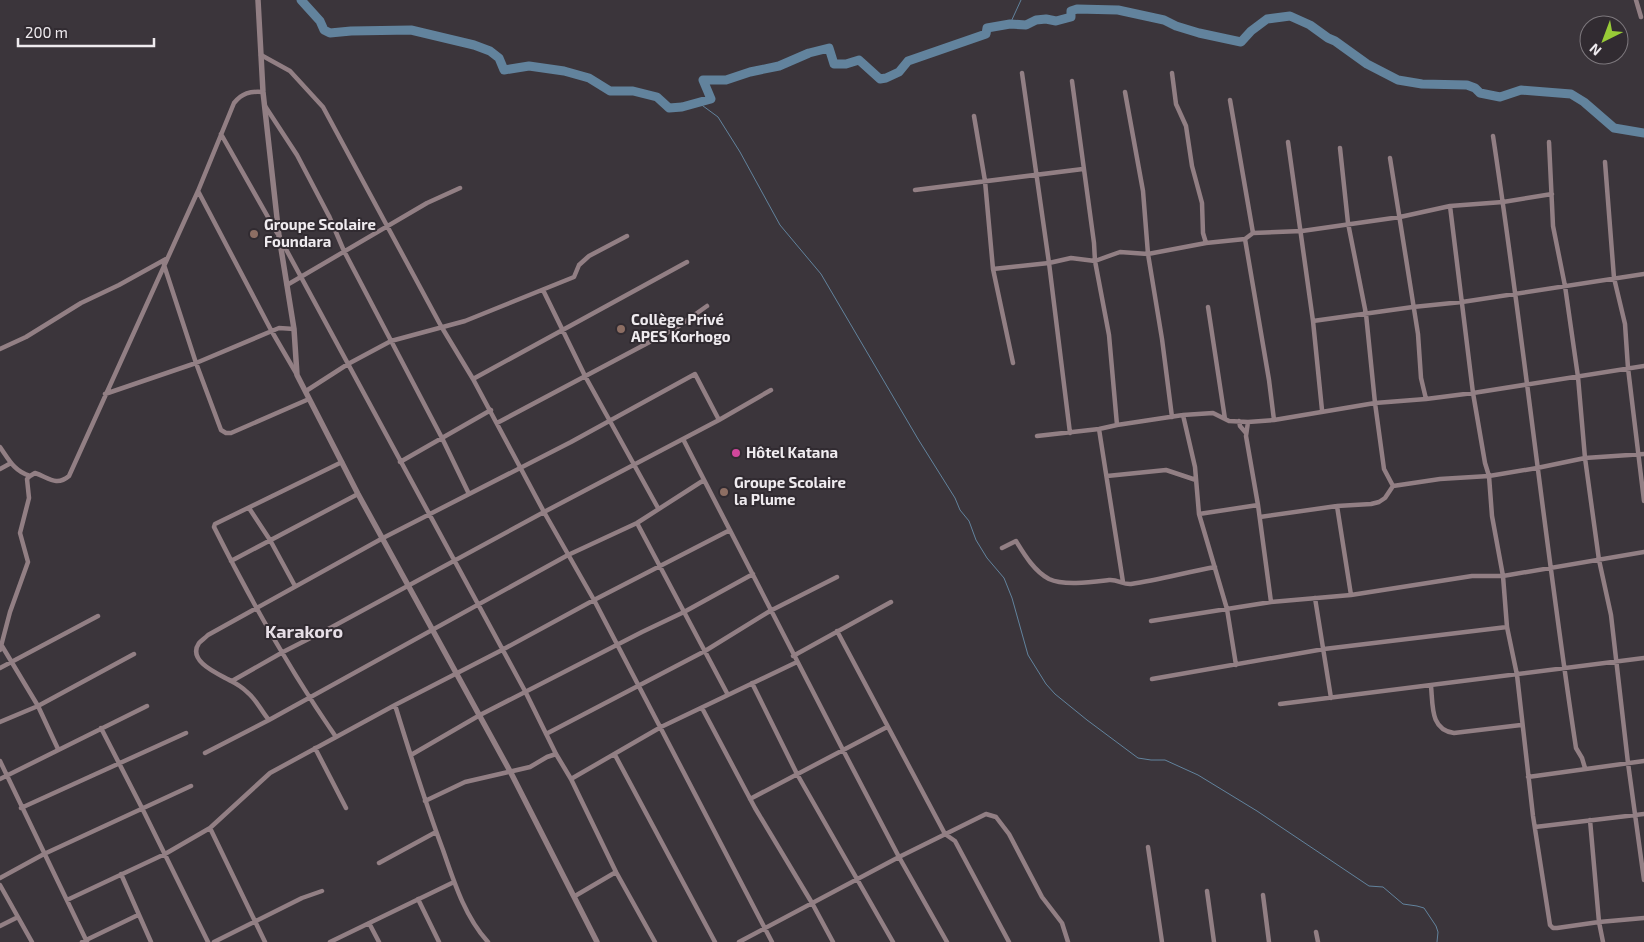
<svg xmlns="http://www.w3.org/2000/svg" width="1644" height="942" font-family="'Exo 2',sans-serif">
	<rect width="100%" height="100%" fill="#3b353b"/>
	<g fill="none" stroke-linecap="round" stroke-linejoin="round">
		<!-- stream -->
		<path stroke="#62839d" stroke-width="1" d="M 1010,24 L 1021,0
			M 699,103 L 718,117 L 740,152 L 780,225 L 821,274 L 918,439 L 955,498 L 960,510 L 969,521 L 976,540 L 987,558 L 1004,578 L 1012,598 L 1028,655 L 1046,684 L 1055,694 L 1087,720 L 1138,758 L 1151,760 L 1165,760 L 1198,775 L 1257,811 L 1369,886 L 1383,887 L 1403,904 L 1417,906 L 1424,908 L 1436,926 L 1438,932 L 1437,942"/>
		<!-- river -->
		<path stroke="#62839d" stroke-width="9" d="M 301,0 L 320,21 L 324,30 L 330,33 L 351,31 L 411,30 L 474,45 L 490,51 L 499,58 L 504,70 L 529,66 L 564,71 L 589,78 L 610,91 L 633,91 L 657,97 L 669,108 L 682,107 L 711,99 L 703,80 L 726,80 L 750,72 L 779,66 L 809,53 L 829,48 L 834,64 L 846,64 L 859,60 L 880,79 L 886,78 L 899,72 L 908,61 L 986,34 L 987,28 L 1010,24 L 1026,25 L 1036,20 L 1046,19 L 1056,21 L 1071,17 L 1071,11 L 1077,9 L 1118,10 L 1164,20 L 1176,26 L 1199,33 L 1241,42 L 1251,31 L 1267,19 L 1290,16 L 1310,25 L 1328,38 L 1335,41 L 1367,64 L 1398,80 L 1422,84 L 1467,85 L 1475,88 L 1480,93 L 1500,97 L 1521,90 L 1571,94 L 1584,102 L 1614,128 L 1644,133"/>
		<!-- minor -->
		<path stroke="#927f84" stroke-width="4.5" d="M 1636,0 L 1641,17
			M 261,55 L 290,71 L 323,107 L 441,326 L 473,379 L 544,512 L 594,600 L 772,942
			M 1022,73 L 1049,263 L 1070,433
			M 1172,73 L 1176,104 L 1186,126 L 1192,166 L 1202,203 L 1203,233 L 1206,243
			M 1072,81 L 1094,243 L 1095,261 L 1109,335 L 1117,425
			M 1125,92 L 1143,191 L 1148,254 L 1162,339 L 1172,417
			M 1230,100 L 1253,233
			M 265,106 L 297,155 L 329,216 L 344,251 L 442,438 L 469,494
			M 974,116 L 985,181 L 993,269 L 1013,363
			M 221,134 L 277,233
			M 1493,136 C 1524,340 1545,545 1576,748 L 1582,758 L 1585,768
			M 1288,142 L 1313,321 L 1322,410
			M 1549,142 L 1553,226 L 1565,286 L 1578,377 L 1585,458 L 1599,560 L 1611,615 L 1628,763 L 1644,880
			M 1340,148 L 1348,223 L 1366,314 L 1375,403 L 1384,469 L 1393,486
			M 1390,158 L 1418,334 L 1421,378 L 1426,399
			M 1605,162 L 1614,278 L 1625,324 L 1628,368 L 1644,501
			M 915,190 L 1083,169
			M 198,191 L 271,330 L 296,373
			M 1450,206 L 1473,393 L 1485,463 L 1489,476 L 1492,516 L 1503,576 L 1507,627 L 1517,675 L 1533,816 L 1550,925 L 1553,928 L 1557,928 L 1599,922 L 1644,918
			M 1245,239 L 1269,380 L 1274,420
			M 281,240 L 525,691 L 556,754 L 571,779 L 616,872 L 655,942
			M 164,265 L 196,363 L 221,430 L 226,433 L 231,433 L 309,399
			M 993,269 L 1049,263 L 1071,258 L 1095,261 L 1120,252 L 1148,254 L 1206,243 L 1245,239 L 1253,233 L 1302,231 L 1400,217 L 1450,206 L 1503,202 L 1552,194
			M 287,285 L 427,203 L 460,188
			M 543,290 L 585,376 L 658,508
			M 1208,307 L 1225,419
			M 1313,321 L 1413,307 L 1462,302 L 1644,274
			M 0,349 L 26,337 L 81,303 L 119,285 L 166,259
			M 473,379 L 687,262
			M 306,391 L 348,364 L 391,341 L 465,321 L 574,277 L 579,265 L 589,256 L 627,236
			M 105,394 L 196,363 L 279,328 L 294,329
			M 1183,415 L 1195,467 L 1199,514 L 1227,609 L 1236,665
			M 1239,421 L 1240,426 L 1246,433
			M 1248,422 L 1246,436 L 1258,505 L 1271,602
			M 497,423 L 676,328 L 707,306
			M 1099,429 L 1123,582
			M 1037,436 L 1099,429 L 1117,425 L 1183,415 L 1213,413 L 1229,421 L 1248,422 L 1274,420 L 1375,403 L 1426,399 L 1473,393 L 1644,366
			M 683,439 L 843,750 L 899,857 L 947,942
			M 0,447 C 9,460 14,471 30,476 L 35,473 C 48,477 56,487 69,476 L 198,191 L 234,103 C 242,93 250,91 263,92
			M 400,462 L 491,410
			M 0,469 L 11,463
			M 1107,476 L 1166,470 L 1196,480
			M 1337,506 L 1351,595
			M 249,508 L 270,540 L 295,586
			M 1199,514 L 1258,505
			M 1260,517 L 1337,506 L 1371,504 L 1379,502 L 1385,498 L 1393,486 L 1440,479 L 1489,476 L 1537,468 L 1585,458 L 1644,454
			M 637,523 L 728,695
			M 1002,548 L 1016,541 C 1024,554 1034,571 1049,579 C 1064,586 1092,582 1109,580 C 1117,579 1124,585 1131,584 C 1159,580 1187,572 1215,567
			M 231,561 L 358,494
			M 1315,598 L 1331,698
			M 1151,621 L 1271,602 L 1351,595 L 1472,576 L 1503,576 L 1644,552
			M 837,631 L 945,834 L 955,841 L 1009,942
			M 2,646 L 38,706 L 58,749
			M 0,650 L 10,612 L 28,562 L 20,533 L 29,498 L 27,479 L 30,476
			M 793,656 L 891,602
			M 0,668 L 98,616
			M 1152,679 L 1324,649 L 1507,627
			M 232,681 L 283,652 L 332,627 L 544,512 L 719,420 L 771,390
			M 752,683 L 797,774 L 893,942
			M 1431,686 C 1433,705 1430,730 1454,733 L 1521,725
			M 1280,704 L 1644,658
			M 395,705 C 410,754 425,802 443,850 C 454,882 465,917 488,942
			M 702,708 L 755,808 L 812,903 L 833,942
			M 269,720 C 261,711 257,700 247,692 C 243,688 237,684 231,681 C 221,675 186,662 199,643 C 202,640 205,638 208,635 L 383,538 L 571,442 L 695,374 L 719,420
			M 0,722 L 38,706 L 134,654
			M 101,728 L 142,808 L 208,942
			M 546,734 L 705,651 L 770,611 L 837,577
			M 336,737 C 291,672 250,599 214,527 L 215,524 L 342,462
			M 315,748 L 346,808
			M 205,753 L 269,720 L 568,555 L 637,523 L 704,480
			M 411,755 L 480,715 L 642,632 L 684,612 L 753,574
			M 615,755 L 715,942
			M 0,761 L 87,942
			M 1528,777 L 1644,761
			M 0,779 L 147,706
			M 571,779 L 661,727 L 797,662
			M 750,799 L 887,727
			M 425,801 L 465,782 L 530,767 L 547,757 L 556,754
			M 21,808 L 186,733
			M 1590,820 L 1599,922 L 1603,942
			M 1535,827 L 1644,814
			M 210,828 L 265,942
			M 1148,847 L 1162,942
			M 379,863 L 436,832
			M 121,874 L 151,942
			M 0,878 L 44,854 L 191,786
			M 0,885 L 32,942
			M 1207,891 L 1214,942
			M 1263,895 L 1269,942
			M 575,896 L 616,872
			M 418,899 L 439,942
			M 67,900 L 165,854 L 210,828 L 270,773 L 395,705 L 502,650 L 594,600 L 730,530
			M 369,923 L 379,942
			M 0,926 L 18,917
			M 1316,932 L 1318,942
			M 82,942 L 138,915
			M 214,942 L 302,898 L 322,891
			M 330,942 L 454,882
			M 739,942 L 899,857 L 986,814 L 996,817 L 1009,834 L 1042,897 L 1062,923 L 1068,942"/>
		<!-- tertiary -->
		<path stroke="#927f84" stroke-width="5.5" d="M 258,0 L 263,92 L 279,236 L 294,329 L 297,375 L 358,494 L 511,773 L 597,942"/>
	</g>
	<!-- markers -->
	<g fill="#8d6e63" stroke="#312b31" stroke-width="2">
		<circle cx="254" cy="234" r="5"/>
		<circle cx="621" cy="329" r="5"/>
		<circle cx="724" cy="492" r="5"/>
	</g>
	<circle fill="#d1479c" stroke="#312b31" stroke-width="2" cx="736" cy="453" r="5"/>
	<g text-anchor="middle" stroke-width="4" stroke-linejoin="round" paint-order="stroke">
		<!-- poi labels -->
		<g font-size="15" font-weight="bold" fill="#efebef" stroke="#312b31" text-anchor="start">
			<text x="264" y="230">Groupe Scolaire<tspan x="264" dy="17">Foundara</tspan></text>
			<text x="631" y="325">Collège Privé<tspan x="631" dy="17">APES Korhogo</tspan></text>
			<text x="746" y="458">Hôtel Katana</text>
			<text x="734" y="488">Groupe Scolaire<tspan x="734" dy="17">la Plume</tspan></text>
		</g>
		<!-- quarter labels -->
		<g font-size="18" font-weight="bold" fill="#e6dee6" stroke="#312b31">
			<text x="304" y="638">Karakoro</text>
		</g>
	</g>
	<!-- north arrow -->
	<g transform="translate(1604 40) rotate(222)"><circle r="24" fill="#312b31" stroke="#7d787d"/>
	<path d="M0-4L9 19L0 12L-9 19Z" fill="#98cb37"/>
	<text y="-8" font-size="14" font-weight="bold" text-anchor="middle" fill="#efebef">N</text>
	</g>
	<!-- scale -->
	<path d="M18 38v8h136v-8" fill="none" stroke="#efebef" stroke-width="2.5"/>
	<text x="25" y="38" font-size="15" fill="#efebef" stroke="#312b31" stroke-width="4" paint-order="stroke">200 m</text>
</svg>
